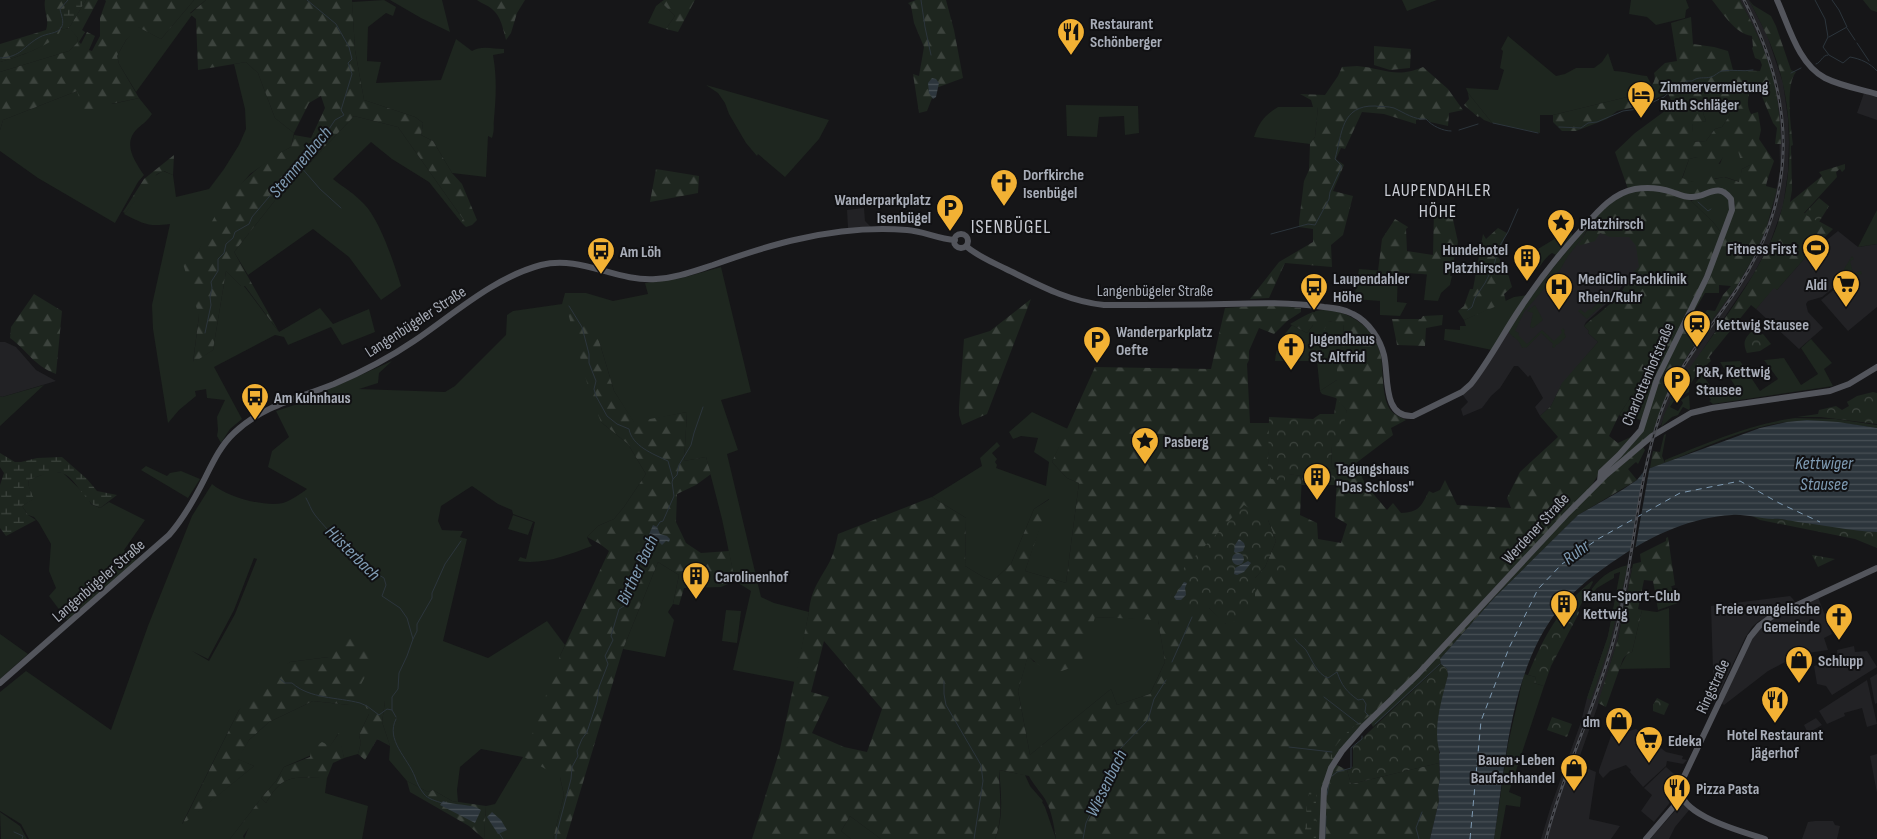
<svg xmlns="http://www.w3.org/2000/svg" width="1877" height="839" font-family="'Sofia Sans Condensed',sans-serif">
	<defs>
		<pattern id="forest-firs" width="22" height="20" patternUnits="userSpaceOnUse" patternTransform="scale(1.25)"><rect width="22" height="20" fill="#1e261f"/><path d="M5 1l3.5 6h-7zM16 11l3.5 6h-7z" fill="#3c433d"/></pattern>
		<pattern id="wetland-marsh" width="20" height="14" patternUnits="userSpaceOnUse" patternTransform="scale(1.25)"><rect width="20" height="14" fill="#1e261f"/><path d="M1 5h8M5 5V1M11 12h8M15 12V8" fill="none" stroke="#3c433d"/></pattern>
		<pattern id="park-crowns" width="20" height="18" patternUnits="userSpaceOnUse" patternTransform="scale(1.25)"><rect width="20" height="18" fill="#1e261f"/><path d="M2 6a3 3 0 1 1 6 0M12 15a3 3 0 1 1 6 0" fill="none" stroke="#3c433d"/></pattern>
		<pattern id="water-rules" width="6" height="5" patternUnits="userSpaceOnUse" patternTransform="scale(1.25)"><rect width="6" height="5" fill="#2c353c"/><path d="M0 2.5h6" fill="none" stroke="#485056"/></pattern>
	</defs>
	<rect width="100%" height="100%" fill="#161618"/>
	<!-- built -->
	<path fill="#222225" d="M 1740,0 L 1749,0 L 1767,35 L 1783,83 L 1788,118 L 1789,142 L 1788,172 L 1783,206 L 1770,243 L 1753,275 L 1677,388 L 1661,425 L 1654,428 L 1668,391 L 1678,371 L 1696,342 L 1737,286 L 1753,258 L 1772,211 L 1780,171 L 1779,114 L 1775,86 L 1768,61 L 1759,38 Z
		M 1864,93 L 1877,97 L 1877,120 L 1857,113 Z
		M 864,208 L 865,221 L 872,228 L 848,228 L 847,210 Z
		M 1627,214 L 1644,265 L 1630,282 L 1623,285 L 1615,296 L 1586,322 L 1584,326 L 1589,331 L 1588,333 L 1598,342 L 1562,384 L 1551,406 L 1540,416 L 1535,407 L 1543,398 L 1530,375 L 1528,377 L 1518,366 L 1514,366 L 1500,388 L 1491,396 L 1482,408 L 1463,416 L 1461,409 L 1468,402 L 1462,394 L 1505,334 L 1589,225 L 1581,242 Z
		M 1838,231 L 1858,247 L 1877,244 L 1877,307 L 1848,331 L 1821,300 L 1845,281 L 1839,283 L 1822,297 L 1808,301 L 1806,304 L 1808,312 L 1823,328 L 1799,349 L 1756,309 L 1774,287 L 1777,290 L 1811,251 L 1813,251 Z
		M 0,342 L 5,342 L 16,347 L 36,370 L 56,381 L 2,397 L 0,396 Z
		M 1632,568 L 1618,639 L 1597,708 L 1577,764 L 1596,772 L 1589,819 L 1620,826 L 1611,839 L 1541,839 L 1551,806 L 1581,722 L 1587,698 L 1608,636 L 1621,571 Z
		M 1790,596 L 1793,599 L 1796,604 L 1766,620 L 1760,620 L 1752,627 L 1745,638 L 1715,702 L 1714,702 L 1711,606 Z
		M 1818,597 L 1832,634 L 1824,638 L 1828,650 L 1808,653 L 1787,661 L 1768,671 L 1724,705 L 1721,703 L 1753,636 L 1764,624 Z
		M 1854,646 L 1855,652 L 1867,651 L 1877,667 L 1832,695 L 1826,686 L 1817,684 L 1814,666 L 1838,659 L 1837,650 Z
		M 1877,674 L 1877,703 L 1875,704 L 1870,678 Z
		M 1867,680 L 1877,724 L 1867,727 L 1862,708 L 1844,713 L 1845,716 L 1827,724 L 1819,711 Z
		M 1816,718 L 1822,725 L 1808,733 L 1804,725 Z
		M 1636,729 L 1666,752 L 1683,756 L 1682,759 L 1687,760 L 1683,764 L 1667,761 L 1666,766 L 1643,787 L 1630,772 L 1631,770 L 1626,765 L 1610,771 L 1603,778 L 1599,773 L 1599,770 L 1611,736 Z
		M 1877,754 L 1877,793 L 1870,756 Z
		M 1666,767 L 1680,779 L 1668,795 L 1673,799 L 1654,822 L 1641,811 L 1652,795 L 1644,788 Z
		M 1682,803 L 1690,809 L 1675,827 L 1669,839 L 1650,839 Z
		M 1815,821 L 1833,821 L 1835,825 L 1840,826 L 1837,839 L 1802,839 L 1808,822 Z"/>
	<!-- green -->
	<path fill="#1e261f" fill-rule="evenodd" d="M 194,0 L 206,0 L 190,13 L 192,15 L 136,92 L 119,64 L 117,56 L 126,40 L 137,26 L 161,39 Z
		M 384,0 L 396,7 L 393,16 L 386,13 L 368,27 L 367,61 L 381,62 L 376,83 L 441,80 L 456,39 L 472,51 C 481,45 494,49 504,49 L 504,53 L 493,55 C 497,77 496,97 494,119 C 493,127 495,128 492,138 L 488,136 L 486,177 L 452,173 L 433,141 L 421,135 L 423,123 L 415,117 L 364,100 L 355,50 L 352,2 Z
		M 390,0 L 442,0 L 450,32 L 421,18 Z
		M 1402,0 L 1437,0 L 1407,11 Z
		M 1631,0 L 1686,0 L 1689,8 L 1686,10 L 1685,18 L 1656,25 L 1647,17 L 1629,14 Z
		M 661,2 L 675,16 L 666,29 L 648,23 L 656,6 Z
		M 70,28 L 78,38 L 77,43 L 69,51 L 0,72 L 0,62 C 17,57 52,46 60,30 Z
		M 1508,36 L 1556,76 L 1565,74 L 1576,68 L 1594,68 L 1602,62 L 1608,53 L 1614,71 C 1625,71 1635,75 1647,76 L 1652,86 L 1644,93 L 1553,115 L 1540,115 L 1540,133 L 1492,123 L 1468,93 L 1466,88 L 1498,90 L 1504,70 L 1500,68 L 1503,51 L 1501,49 Z
		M 246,62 L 258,73 L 275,118 L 294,133 L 291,147 L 282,152 L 250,174 L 220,209 L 197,254 L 199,316 L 193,362 L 213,350 L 226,271 L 241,286 L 244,286 L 279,332 L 320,308 L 333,324 L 369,309 L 375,332 L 342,345 L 331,327 L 288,345 L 284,337 L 275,335 L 214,367 L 242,419 L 230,429 L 221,443 L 217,436 L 218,430 L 217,417 L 225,400 L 207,398 L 206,389 L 195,391 L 196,396 L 179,410 L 168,423 L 153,329 L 152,305 L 170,224 C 148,227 144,224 124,214 L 153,177 L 163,171 L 173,175 L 176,197 L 209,189 L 224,169 L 239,145 L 246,129 L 245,109 L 234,64 Z
		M 706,85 L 829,120 L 819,139 L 785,177 L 758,154 L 757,156 L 746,143 L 729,114 L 725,103 L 718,93 Z
		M 77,91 L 112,104 L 139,98 L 152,114 C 149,119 143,124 138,128 C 122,143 134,160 144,175 L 138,182 L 115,223 L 38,178 L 0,151 L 0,130 L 3,120 Z
		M 1713,104 L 1726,108 L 1730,115 L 1722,127 L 1715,129 L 1706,141 L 1693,142 L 1692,123 L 1706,121 L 1703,113 Z
		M 1066,105 L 1138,106 L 1139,133 L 1125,135 L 1124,116 L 1099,117 L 1097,137 L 1067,136 Z
		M 1278,107 L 1318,107 L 1315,137 L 1310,144 L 1254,137 C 1259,122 1265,115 1278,107 Z
		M 354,116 L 398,127 L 463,219 L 461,222 L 429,182 L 392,159 L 371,142 L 333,179 C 343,187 355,194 364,204 C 380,220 394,263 401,286 L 381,300 L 349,257 L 313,229 L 248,275 L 234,252 L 276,199 Z
		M 1730,147 L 1738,147 L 1740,158 L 1750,158 L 1750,165 L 1742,169 L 1740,182 L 1725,177 L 1693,182 L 1682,179 L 1689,159 L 1697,157 L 1720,164 L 1724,153 Z
		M 1716,192 L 1726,196 L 1731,206 L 1722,234 L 1713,222 L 1691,201 Z
		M 1877,210 L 1877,244 L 1858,247 Z
		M 1589,225 L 1580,241 L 1568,256 L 1560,270 L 1524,312 L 1515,331 L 1519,333 L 1518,335 L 1527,344 L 1542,330 L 1554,341 L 1562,333 L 1561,330 L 1563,328 L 1565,331 L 1564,332 L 1566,337 L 1557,345 L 1555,344 L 1556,346 L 1554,348 L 1552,347 L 1553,344 L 1541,333 L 1526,348 L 1525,347 L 1522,348 C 1519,338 1513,339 1508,331 C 1532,293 1560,258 1589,225 Z
		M 1571,229 L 1572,236 L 1556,255 L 1552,253 C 1545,257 1542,265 1536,270 L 1528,255 Z
		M 1852,256 L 1854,259 L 1850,261 L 1853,273 L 1861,271 L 1862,274 L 1845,279 L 1841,274 Z
		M 721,267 L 751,392 L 721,400 L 738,450 L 727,454 L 761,597 L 774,603 L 809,612 L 795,682 L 733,670 L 751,591 L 735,581 L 722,519 L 706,457 L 684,461 L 687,412 L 634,423 L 614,391 L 599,341 L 601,422 L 628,444 L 646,474 L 624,507 L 614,519 L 598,526 L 587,537 L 589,542 L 592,546 C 568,555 544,565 518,561 L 520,557 L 526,559 L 535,522 L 513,514 L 512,510 L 498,504 L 472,486 L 441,506 L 438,521 L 442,530 L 463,531 L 460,537 L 467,539 L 443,641 L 488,658 L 547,621 L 565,645 L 560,656 L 560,777 L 564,795 L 553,839 L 484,839 L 486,806 L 495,804 L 523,757 L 481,749 L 460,767 L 457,790 L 458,802 L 452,801 L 433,790 L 428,792 L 407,781 L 389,760 L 390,746 L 382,722 L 385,701 L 369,714 L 359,735 L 361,743 L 358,754 L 344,758 L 338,734 L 330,747 L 284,767 L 276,781 L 261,798 L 266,803 C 284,772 294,778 327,778 L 325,793 L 368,806 L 362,839 L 244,839 L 260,800 L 230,839 L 29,839 L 21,824 L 0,811 L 0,692 L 26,671 L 111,730 L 148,626 L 192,516 L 212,484 C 227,497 263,507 283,503 C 292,500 300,494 307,489 L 268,467 L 272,451 L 289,437 L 276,411 L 316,398 L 325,391 L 392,361 L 379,373 L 378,383 L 359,389 L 445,392 L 455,386 L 506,335 L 507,315 L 513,311 L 562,304 L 565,293 L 586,293 L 613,301 L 648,294 L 645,283 L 682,278 ZM 254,558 L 257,559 L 235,614 L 209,661 L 192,651 L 208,659 L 234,610 ZM 329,657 L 350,705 L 313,701 L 269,722 L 249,740 L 237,759 L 254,766 L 182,824 L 239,710 L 290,662 Z
		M 1359,269 L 1398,272 L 1397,302 L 1407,303 L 1400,316 L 1380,315 L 1380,301 L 1354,299 Z
		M 1427,273 L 1452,276 L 1450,285 L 1441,293 L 1438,301 L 1424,300 Z
		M 1617,286 L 1618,289 L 1614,294 L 1587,319 L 1578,311 L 1580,309 L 1585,313 L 1589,309 L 1591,310 L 1610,290 L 1612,293 Z
		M 1527,295 L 1492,350 L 1444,340 L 1445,329 L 1460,330 L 1460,326 L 1466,326 L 1464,320 L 1514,297 Z
		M 1535,305 L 1543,320 L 1533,328 L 1530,327 L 1533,313 L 1527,311 Z
		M 1329,321 L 1344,324 L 1341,361 L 1337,362 L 1337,380 L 1320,391 L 1317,361 L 1275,361 C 1276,346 1282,337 1292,325 L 1307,333 L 1313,325 Z
		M 1811,339 L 1832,363 L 1824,369 L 1833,386 L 1713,404 L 1709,401 L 1711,400 L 1700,382 L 1695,384 L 1702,374 L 1718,397 L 1735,386 L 1720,362 L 1740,361 L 1760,391 L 1778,379 L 1764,360 L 1784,358 L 1801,385 L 1818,374 L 1801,348 Z
		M 1641,382 L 1653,387 L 1642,421 L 1632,416 L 1628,420 L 1619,415 Z
		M 44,385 L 0,426 L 0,396 L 2,397 Z
		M 1677,388 L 1681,390 L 1670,407 L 1678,411 L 1683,403 L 1681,400 L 1689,395 L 1690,408 L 1689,410 L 1683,407 L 1678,415 L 1672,417 L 1661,427 L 1664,415 Z
		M 1032,412 L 1068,429 L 1052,462 L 1067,478 L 1079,483 L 1066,583 L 1025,571 L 1049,499 L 1034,509 L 1011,564 L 993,581 L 983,577 L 965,566 L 966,518 L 932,497 L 982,466 L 980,458 L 997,442 L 1000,446 L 992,453 L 997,459 L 995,462 L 997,465 L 996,468 L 1046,486 L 1049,462 L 1034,452 L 1038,438 L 1021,436 L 1013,439 L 1009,432 Z
		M 1795,418 L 1836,419 L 1877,425 L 1877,428 C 1848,424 1819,419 1789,422 C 1751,425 1701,449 1665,463 L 1665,460 C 1707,443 1750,424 1795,418 Z
		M 146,466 L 167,476 L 170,473 L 181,471 L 200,479 L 188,498 L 141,470 Z
		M 51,471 L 63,473 L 87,496 L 91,504 L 100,508 L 109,502 L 145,520 L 124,550 L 137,561 L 67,620 L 49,596 L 56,588 L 49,571 L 51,544 L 39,523 L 34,517 L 28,515 L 22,506 L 33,499 L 28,484 L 29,480 Z
		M 513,515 L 533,522 L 528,535 L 508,529 Z
		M 658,562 L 679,575 L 673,604 L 668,612 L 674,620 L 665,657 L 623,649 Z
		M 1628,565 L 1609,647 L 1591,700 L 1587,698 L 1608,636 L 1620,572 L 1614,574 L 1614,578 L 1597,588 L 1589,597 L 1588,595 C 1597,579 1610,569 1628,565 Z
		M 1671,586 L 1678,603 L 1658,610 L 1655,592 Z
		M 1669,608 L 1670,668 L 1619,669 L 1627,654 L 1632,652 L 1642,610 L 1657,612 Z
		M 726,610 L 741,611 L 737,643 L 722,641 Z
		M 1094,617 L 1158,619 L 1165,662 L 1150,694 L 1117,705 L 1111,689 L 1030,755 L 1018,691 L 1028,655 L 1034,662 L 1080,664 Z
		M 0,634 L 28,654 L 0,679 Z
		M 1524,674 L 1536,677 L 1534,683 L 1544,686 L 1509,792 L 1521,797 L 1520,807 L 1506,805 L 1500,839 L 1494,839 L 1508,744 Z
		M 999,770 L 1025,775 L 1030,786 L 1043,801 L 1042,802 L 1045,807 L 1056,839 L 995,839 C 1004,817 1001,793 999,770 Z
		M 0,812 L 20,826 L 27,839 L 1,839 Z
		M 850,816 L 881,839 L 851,839 L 841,831 Z"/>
	<!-- forest -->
	<path fill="url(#forest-firs)" fill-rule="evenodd" d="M 45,0 L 66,0 C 64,11 64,26 58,35 C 50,46 14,58 0,62 L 0,44 L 46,30 C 50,18 43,12 45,0 Z
		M 86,0 L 98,0 L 82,30 L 85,32 L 79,42 L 81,44 L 87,32 L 95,36 L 89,50 L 92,51 L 100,36 L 100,18 L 106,1 L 105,0 L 194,0 L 161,39 L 138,27 L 126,40 L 117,56 L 119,64 L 139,98 L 111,104 L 85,116 L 77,91 L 3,120 L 0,130 L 0,72 L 69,51 L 77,43 L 78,38 L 69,28 Z
		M 206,0 L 352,0 L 355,50 L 364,100 L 415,117 L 423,123 L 421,135 L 433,141 L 452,173 L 462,184 L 477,220 L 472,225 L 466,227 L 461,222 L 463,219 L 398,127 L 354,116 L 276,199 L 234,252 L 279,332 L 245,286 L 241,286 L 226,271 L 213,350 L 193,363 L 199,316 L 181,257 L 197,254 C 204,239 211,221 220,208 C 239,183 263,161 291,147 L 294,135 L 311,138 L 325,108 L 321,96 L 309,103 L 294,133 L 275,118 L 258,73 L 246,62 L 198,70 L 196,19 L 190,14 Z
		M 477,0 L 525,0 L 517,13 L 511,33 L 506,40 C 503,29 501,16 492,9 C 488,5 482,4 477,0 Z
		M 664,0 L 695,0 L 678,32 L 666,29 L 675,16 L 661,2 Z
		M 916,0 L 946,0 L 954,30 L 963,78 L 936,88 L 927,111 L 919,113 L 913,74 L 919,76 L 924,47 L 914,23 L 911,6 L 908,3 Z
		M 1712,0 L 1740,0 C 1754,27 1769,56 1775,86 C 1779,105 1780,125 1781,144 L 1775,144 L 1777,128 L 1773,123 L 1756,82 L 1752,83 C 1749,94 1745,104 1751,114 L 1758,112 L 1761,130 L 1759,139 L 1774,161 C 1771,170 1768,176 1766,186 L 1777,189 L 1766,229 L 1753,258 L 1737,286 L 1696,342 L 1678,371 L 1668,391 L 1653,432 L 1605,473 L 1640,433 L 1658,380 L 1687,317 L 1735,204 L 1733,200 L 1725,190 L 1693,196 L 1672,191 L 1628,189 L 1615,152 L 1635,133 L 1673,105 L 1668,93 L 1639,106 L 1617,111 L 1607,119 L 1576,131 L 1562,131 L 1553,122 L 1553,115 L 1644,93 C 1650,88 1657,82 1654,73 L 1665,63 L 1677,61 L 1671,23 L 1691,17 L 1693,44 L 1714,47 L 1728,51 L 1733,70 L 1760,71 L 1762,65 L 1760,60 L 1755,58 L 1752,48 L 1753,47 L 1752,36 C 1734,33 1723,13 1712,0 ZM 1713,104 L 1726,108 L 1730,115 L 1722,127 L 1715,129 L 1706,141 L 1694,142 L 1692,124 L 1706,121 L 1703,113 ZM 1737,147 L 1740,158 L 1750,158 L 1750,165 L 1742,169 L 1739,182 L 1724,177 L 1715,179 L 1712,175 L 1699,173 L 1693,182 L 1682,178 L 1689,159 L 1697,157 L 1703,166 L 1714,168 C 1722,162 1723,154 1730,148 ZM 1719,285 L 1731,286 L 1723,295 L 1715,311 L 1707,310 L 1700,319 L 1690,318 L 1705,293 L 1719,293 Z
		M 1749,0 L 1753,5 L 1771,16 L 1776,26 L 1791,70 L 1796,72 C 1785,85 1791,128 1793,145 L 1791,146 L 1792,190 L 1790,202 L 1822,176 L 1819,172 L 1845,164 L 1845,169 L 1842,172 L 1840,169 L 1836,172 L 1837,177 L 1804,213 L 1833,229 L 1811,251 L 1777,290 L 1774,288 L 1756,309 L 1751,305 L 1709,357 L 1711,361 L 1699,371 L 1691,383 L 1688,382 L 1686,387 L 1689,388 L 1689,392 L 1683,395 L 1680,394 L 1683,388 L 1678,385 C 1709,339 1745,295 1769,245 C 1795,192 1795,114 1776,59 C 1769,38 1759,19 1749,0 Z
		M 1374,46 L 1411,49 L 1410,68 L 1390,70 L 1374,65 Z
		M 1357,66 C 1383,68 1396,79 1423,67 L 1448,89 L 1463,110 L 1449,113 L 1448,126 L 1430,122 L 1427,119 L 1416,120 L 1416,124 L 1384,114 L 1362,112 L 1345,149 L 1341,148 L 1336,159 L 1344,165 L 1333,191 L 1353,196 L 1343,235 L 1331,245 L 1332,267 L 1285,263 L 1269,298 L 1250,299 L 1279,262 L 1313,242 L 1313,229 L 1299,227 L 1299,222 L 1304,181 L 1309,170 L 1310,144 L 1315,137 L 1318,107 L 1313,107 L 1311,100 L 1300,94 L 1325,95 L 1338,76 L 1342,67 Z
		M 1468,93 L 1492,123 L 1484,120 L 1479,116 L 1478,117 L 1464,105 L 1469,99 Z
		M 174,155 L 173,175 L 164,171 L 157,174 L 125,213 L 123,212 L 144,179 Z
		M 656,169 L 699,176 L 698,193 L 650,202 Z
		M 1655,190 L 1689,199 L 1713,222 L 1722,234 L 1711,263 L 1653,387 L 1641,382 L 1619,415 L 1609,436 L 1618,443 L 1635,435 L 1599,473 L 1591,487 L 1424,666 L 1355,734 L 1335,764 L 1347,770 L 1351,784 L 1439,763 L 1440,778 L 1438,790 L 1439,801 L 1430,839 L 1056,839 C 1054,826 1052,811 1045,799 C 1040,791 1033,784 1029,776 L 999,770 C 999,793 1004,816 995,839 L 881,839 L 850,816 L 841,831 L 851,839 L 752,839 L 780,749 L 809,612 C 811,589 820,580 830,561 C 834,553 836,543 838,534 L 932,497 L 966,518 L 965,566 L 983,577 L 993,581 L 1011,564 L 1034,509 L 1050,499 L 1025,571 L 1066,583 L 1079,483 L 1067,478 L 1052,462 L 1095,367 L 1211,369 L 1225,308 L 1265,305 L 1301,308 L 1301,312 L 1287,321 L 1274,334 L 1259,328 L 1249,351 L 1249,360 L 1247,364 L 1250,423 L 1270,423 L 1268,471 L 1302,476 L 1300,515 L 1317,523 L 1318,539 L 1341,543 L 1347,524 L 1335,517 L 1337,477 L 1342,470 L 1331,468 L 1332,445 L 1347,411 L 1336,398 L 1322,394 L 1320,391 L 1337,380 L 1337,362 L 1341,361 L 1344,325 L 1329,321 L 1324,330 L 1313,325 L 1307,333 L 1290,324 C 1301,318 1312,310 1325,310 C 1352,311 1376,330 1381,356 C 1383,370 1382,393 1388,406 C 1391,413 1399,417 1406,420 L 1391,428 L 1393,435 L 1356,463 L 1365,484 L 1387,510 L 1393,503 L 1401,513 C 1420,512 1421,506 1429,491 L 1433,493 L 1440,490 L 1445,480 L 1457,505 L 1511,508 L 1507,498 L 1520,472 L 1558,437 L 1540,416 L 1551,406 L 1562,383 L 1598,342 L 1588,333 L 1589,331 L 1584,326 C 1599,312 1623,298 1628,278 L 1631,280 L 1634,276 L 1631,274 L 1639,267 L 1636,246 L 1629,237 L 1610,237 L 1600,233 L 1595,241 L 1578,246 C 1590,225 1604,201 1628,192 C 1636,190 1647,190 1655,190 ZM 1268,520 L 1276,541 L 1265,567 L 1255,578 L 1255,596 L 1225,624 L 1209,608 ZM 1095,617 L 1158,620 L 1165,662 L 1150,694 L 1117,705 L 1111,689 L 1030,755 L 1018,691 L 1028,656 L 1051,675 L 1081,664 ZM 824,641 L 882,709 L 867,752 L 844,747 L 812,733 L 829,697 L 811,692 Z
		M 1450,206 L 1458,242 L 1450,276 L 1378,271 L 1382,239 L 1395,219 L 1408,227 L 1406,229 L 1407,251 L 1433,255 L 1434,210 Z
		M 1498,228 L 1507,233 L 1497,255 L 1507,271 L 1512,287 L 1504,294 L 1506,302 L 1464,320 L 1458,311 L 1464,306 L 1470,289 L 1473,289 L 1483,234 L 1486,239 Z
		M 34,294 L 62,311 L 56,374 C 33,365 29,352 10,338 L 11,327 Z
		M 1031,299 L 987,414 L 962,425 L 959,415 L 959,407 L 964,339 L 990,331 Z
		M 568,313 L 580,316 L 599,341 L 614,391 L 634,422 L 687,412 L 684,461 L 706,457 L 711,474 L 696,485 L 677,494 L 676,522 L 686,543 L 701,553 L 729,551 L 735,581 L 721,587 L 684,588 L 679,605 L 673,604 L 679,575 L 658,562 L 623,649 L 566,839 L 553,839 L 564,795 L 560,777 L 524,757 L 560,656 L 609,551 L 600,544 L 587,537 L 598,526 L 614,519 L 624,507 L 646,474 L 628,444 L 601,422 L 590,394 Z
		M 1443,315 L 1442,325 L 1426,328 L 1425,346 L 1397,345 L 1392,319 L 1421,319 L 1423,316 Z
		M 1666,434 L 1662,456 L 1665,463 L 1650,468 L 1653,451 L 1660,452 L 1664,435 Z
		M 1643,447 L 1645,450 L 1638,464 L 1636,462 L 1628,469 L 1637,480 L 1578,515 L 1494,598 L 1440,659 L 1441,664 L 1373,727 L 1371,723 L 1591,491 Z
		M 1668,537 L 1675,585 L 1655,592 L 1653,581 L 1644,580 L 1638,609 L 1642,610 L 1632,652 L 1627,654 L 1623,659 L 1606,707 L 1598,703 L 1618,639 L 1633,564 L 1641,562 L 1640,554 L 1666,541 L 1666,538 Z
		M 350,636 L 375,658 L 350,705 L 313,701 L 269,722 L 249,740 L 238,759 L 254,766 L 182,825 L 239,710 L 260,682 L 290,662 L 329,657 Z
		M 385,701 L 382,722 L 390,746 L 377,739 L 365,760 L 358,754 L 361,743 L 359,735 L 369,714 L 365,705 Z
		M 339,733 L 344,758 L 333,763 L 327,778 C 294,778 284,772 266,803 L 261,798 L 276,781 L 284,767 L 310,757 L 311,749 L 322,742 L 330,746 Z
		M 407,781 L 428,792 L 433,790 L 452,801 L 486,806 L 484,839 L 469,826 L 410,792 Z
		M 260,800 L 265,806 L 243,836 L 244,839 L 230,839 Z"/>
	<!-- wetland -->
	<path fill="url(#wetland-marsh)" d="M 66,0 L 86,0 L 69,28 L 61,30 Z
		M 0,453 L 15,462 L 21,462 L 37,458 L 62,457 L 87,479 L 97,491 L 117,495 L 100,508 C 97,506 92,505 90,502 C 67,475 68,463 29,480 L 28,484 L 34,499 L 22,506 L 28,515 L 36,520 L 6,536 L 0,528 L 0,485 L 4,473 L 0,467 Z
		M 1372,712 L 1375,713 L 1333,760 L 1330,758 C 1337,739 1352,726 1369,716 Z
		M 1311,785 L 1316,792 L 1316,839 L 1304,839 C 1307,819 1305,804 1311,785 Z"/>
	<!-- park -->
	<path fill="url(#park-crowns)" d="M 1863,0 L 1877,0 L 1877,12 L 1871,10 Z
		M 1819,198 L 1829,206 L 1819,222 L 1804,214 Z
		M 1753,330 L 1760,335 L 1763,334 L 1771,344 L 1760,351 L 1747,353 C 1742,342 1745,338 1753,330 Z
		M 1873,392 L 1877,393 L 1877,424 L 1821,417 L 1797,417 L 1818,414 L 1819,410 L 1836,406 L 1842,410 L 1849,406 L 1847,402 L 1857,396 Z
		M 1337,398 L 1347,411 L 1339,442 L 1332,445 L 1331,468 L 1342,470 L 1337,477 L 1337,485 L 1301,485 L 1302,476 L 1287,474 L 1285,476 L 1285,485 L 1280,485 L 1280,480 L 1271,479 L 1268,471 L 1269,417 L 1313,419 L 1320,414 L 1334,414 Z
		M 1244,505 L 1268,520 L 1276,541 L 1265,567 L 1255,578 L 1255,596 L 1246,619 L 1224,624 L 1209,608 L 1183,610 L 1170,596 L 1182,570 Z
		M 1750,515 L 1877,532 L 1877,548 L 1855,539 L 1760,520 Z
		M 1812,555 L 1835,559 L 1818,567 Z
		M 1288,560 L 1295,564 L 1294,571 L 1278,577 C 1273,571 1274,567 1279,561 Z
		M 1592,581 L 1593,582 L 1578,610 L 1579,613 L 1551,666 L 1544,686 L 1534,683 L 1536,677 L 1528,675 C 1543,638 1560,606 1592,581 Z
		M 1441,664 L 1447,669 L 1448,675 L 1439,716 L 1439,763 L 1351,784 L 1347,770 L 1351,769 L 1353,766 L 1353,747 Z
		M 1657,698 L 1669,704 L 1664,715 L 1653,711 L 1653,705 Z
		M 1552,717 L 1572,724 L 1567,737 L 1547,730 Z"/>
	<!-- water -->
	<path fill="url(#water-rules)" d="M 932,78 L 936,79 L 939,83 L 936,97 L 933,99 L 929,93 L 928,83 Z
		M 1807,420 L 1838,422 L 1877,428 L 1877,532 C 1851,531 1824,525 1798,522 C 1789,521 1780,518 1773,519 C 1760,519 1746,514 1732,515 C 1693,517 1652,535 1620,557 C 1599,571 1578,586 1561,606 C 1510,668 1506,761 1494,839 L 1430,839 L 1439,801 L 1438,790 L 1440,778 L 1439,754 L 1440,753 C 1432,729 1442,699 1448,675 L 1447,669 L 1441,664 L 1440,659 L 1494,598 L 1578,515 L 1622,490 L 1637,480 L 1645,470 L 1760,428 L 1787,422 Z
		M 653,525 L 657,527 L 660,534 L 667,536 L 670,539 L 669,542 L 666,541 L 662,545 L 659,542 L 652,544 L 646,542 Z
		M 1239,539 L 1244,543 L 1245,546 L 1243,551 L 1236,553 L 1234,552 L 1235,545 Z
		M1232 559a6 6 0 1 1 12 0a6 6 0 1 1-12 0Z
		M 1248,561 L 1251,563 L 1244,572 L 1237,575 L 1234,574 L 1235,568 Z
		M 1184,582 L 1187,583 L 1185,588 L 1186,595 L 1181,600 L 1176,600 L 1174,597 Z
		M 443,801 C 455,806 471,803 481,810 L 475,823 L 440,805 Z
		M 492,812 L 501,820 L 507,830 L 498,834 L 487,817 Z"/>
	<!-- pier -->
	<path fill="#161618" d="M 1650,465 L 1635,550 L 1630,553 L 1645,467 Z"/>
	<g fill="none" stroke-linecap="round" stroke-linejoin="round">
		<!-- stream -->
		<path stroke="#2c353c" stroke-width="1" d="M 921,0 L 925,27 L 931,55
			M 1815,0 L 1825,19 L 1828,37 L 1823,47 L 1829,55 L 1843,63 L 1850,57 C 1861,59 1870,63 1877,71
			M 1847,28 L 1855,40
			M 1829,37 L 1847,27 L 1839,10 L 1832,0
			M 1857,43 L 1869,61
			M 0,58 C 22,57 23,46 40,37 C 47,33 57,34 61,28 C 65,22 61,15 60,9 L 68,0
			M 1816,64 C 1821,63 1822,55 1828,55
			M 1791,73 L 1801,68
			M 1493,123 L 1538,133
			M 1559,127 L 1581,128 L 1588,123 L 1597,122 L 1623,111 L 1638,109 L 1664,97 L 1674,88 L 1681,86 L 1686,81 L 1692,81 C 1699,76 1704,79 1711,77 C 1715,76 1718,72 1722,71 C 1732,69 1742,72 1753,70
			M 1459,130 L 1478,124
			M 300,166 L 320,189 L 341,208
			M 1698,202 L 1708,211 L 1711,209
			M 1271,234 L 1308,224 L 1315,225 L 1329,199 L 1330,192 L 1342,166 L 1335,159 C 1342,134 1341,105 1375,106 C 1381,107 1388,106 1394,108 C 1405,113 1414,120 1426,119 C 1432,126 1443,131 1451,131
			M 569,306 L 582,327 L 589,354 L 589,363 L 596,381 L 594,389 L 596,396 L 607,416 L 617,424 L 629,429 C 632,446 653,454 668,461 L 673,479 L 672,482 L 674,496 L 663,521 L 660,522 L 656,528
			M 1468,310 L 1472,307 L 1475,298 L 1485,283 L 1494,265 L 1499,247 L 1508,232 L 1518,209
			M 205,333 L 211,305 L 210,297 L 212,288 L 211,282 L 218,271 L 218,259 L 224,253 L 226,244 L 233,238 L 235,232 L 249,224 L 252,217 L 274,191 L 302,162 L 312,147 L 325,135 L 335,120 L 344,115 L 341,110 L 352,74 L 348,63 L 352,59 L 349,47 L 336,24 L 307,0
			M 673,479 L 677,475 L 679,465 L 691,445 L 694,433 L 703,407
			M 306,498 C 309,503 311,510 315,515 C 330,534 364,567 384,578 L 386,585 L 382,596 L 400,608 L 407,618 L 413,639 L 407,656 L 399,673 L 398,689 L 392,697 L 392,710 L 396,717
			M 413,639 L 417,631 L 417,624 L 432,598 L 432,593 L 445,564 L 461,541
			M 1295,639 C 1298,644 1302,645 1306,650 C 1312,660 1317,674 1328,678 L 1337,672 C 1342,686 1346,691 1358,700 L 1363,699 L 1366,704 L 1365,712 L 1369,716
			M 1172,662 L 1192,617
			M 280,679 L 285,683 L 292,683 C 310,699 337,697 360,703 L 367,706 L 379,715 L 387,709 L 392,710
			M 944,681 L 944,694 L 946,705 L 981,765 L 983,781 L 974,839
			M 1324,697 L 1359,724
			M 396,719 C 385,740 408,758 415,777 C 417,783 420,789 424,794 C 428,799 436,801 442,803
			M 1375,724 L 1440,664
			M 1289,747 L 1332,752
			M 1332,776 L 1337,772 L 1351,768 L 1351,748 L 1362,739 L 1362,736
			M 1327,795 L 1329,784
			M 14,832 L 23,836 L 22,839
			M 499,833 L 503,839
			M 556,839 L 556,836 L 571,779 L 572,767 L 578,756 L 577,751 L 582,739 L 587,732 L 597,702 L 599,687 L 608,664 L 605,656 L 613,640 L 611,636 L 619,609 L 624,606 L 623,599 L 625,592 L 629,591 L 635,572 L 644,558 L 641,554 L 646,541
			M 1083,839 L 1086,823 L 1119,750 L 1148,720 L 1154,699 L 1166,680
			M 1325,839 L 1326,816
			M 1419,839 L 1416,828 L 1422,812"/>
		<!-- ferry -->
		<path stroke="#7f9bb3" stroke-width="1" stroke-dasharray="6 5" stroke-linecap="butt" d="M 1470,839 L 1481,721 L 1509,648 L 1538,589 L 1562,564 L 1598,539 L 1680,493 L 1740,481 L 1779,503 L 1820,522"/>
		<!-- major -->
		<path stroke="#53555c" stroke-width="6" d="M 1777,0 C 1789,26 1798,64 1825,78 C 1841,86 1860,89 1877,94
			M954 241a7 7 0 1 1 14 0a7 7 0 1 1-14 0Z
			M 966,246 C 977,256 992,262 1006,269 C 1039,285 1067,301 1104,305 C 1144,305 1185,305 1225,304 C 1258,303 1291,302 1324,307 C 1334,308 1344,309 1353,314 C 1369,322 1380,339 1384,355 C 1389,376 1382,418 1413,416 L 1462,392 L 1471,384 C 1489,361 1503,334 1519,310 C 1538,281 1560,253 1584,227 C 1598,211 1613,193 1635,189 C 1647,187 1660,188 1672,192 C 1678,194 1684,197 1690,197 C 1706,199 1717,180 1731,199 L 1732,210 L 1707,277 L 1657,379 L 1641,430 L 1619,455 L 1601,472 L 1600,481
			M 0,683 L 169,535 C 184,518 195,498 205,478 C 213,462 221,445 234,433 C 262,406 299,398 334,384 C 362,372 389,358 414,341 C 454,314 493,278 541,265 C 581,255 616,282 656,279 C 676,278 694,271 713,265 C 741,255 770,245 799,239 C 834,231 871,227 907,230 C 923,231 938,239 955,240
			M 1322,839 L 1324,789 L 1331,768 L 1342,751 L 1363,727 L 1418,674 L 1566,515 L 1606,475 L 1652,436 L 1691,413 L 1712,408 L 1830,391 L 1849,384 L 1877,367
			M 1646,839 L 1682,797
			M 1765,839 C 1744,832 1675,815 1680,785 L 1750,637 L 1759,626 L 1771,617 L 1877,568"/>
		<defs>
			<path id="rail" d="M 1546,839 C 1564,769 1597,704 1615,635 C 1634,562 1636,486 1660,415 C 1677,365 1709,332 1737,289 C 1800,193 1795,99 1744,0"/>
		</defs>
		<!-- rail casing -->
		<use href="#rail" stroke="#4a4c52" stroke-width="3"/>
		<!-- rail -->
		<use href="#rail" stroke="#111113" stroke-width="1" stroke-dasharray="4" stroke-linecap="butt"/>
	</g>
	<!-- icons -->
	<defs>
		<symbol id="restaurant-pin" viewBox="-11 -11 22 30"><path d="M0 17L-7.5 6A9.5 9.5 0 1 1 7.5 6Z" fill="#f2b134" stroke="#111113"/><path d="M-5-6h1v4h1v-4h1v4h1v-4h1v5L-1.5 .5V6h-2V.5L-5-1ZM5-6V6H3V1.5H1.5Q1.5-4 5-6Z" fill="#111"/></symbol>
		<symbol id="hotel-pin" viewBox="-11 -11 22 30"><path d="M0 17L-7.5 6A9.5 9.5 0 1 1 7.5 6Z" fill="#f2b134" stroke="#111113"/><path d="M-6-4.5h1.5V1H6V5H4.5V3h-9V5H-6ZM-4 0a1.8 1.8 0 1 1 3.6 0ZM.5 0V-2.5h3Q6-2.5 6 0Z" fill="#111"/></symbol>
		<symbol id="church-pin" viewBox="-11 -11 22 30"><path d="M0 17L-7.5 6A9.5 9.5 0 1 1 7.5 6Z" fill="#f2b134" stroke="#111113"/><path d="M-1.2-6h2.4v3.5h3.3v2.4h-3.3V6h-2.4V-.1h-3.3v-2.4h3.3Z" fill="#111"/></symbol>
		<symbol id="parking-pin" viewBox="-11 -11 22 30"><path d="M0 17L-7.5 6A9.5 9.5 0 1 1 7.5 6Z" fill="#f2b134" stroke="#111113"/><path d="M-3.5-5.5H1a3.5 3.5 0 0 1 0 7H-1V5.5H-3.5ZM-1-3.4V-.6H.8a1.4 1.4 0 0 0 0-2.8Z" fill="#111"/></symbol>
		<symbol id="sight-pin" viewBox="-11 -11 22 30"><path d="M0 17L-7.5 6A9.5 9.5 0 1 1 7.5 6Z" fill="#f2b134" stroke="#111113"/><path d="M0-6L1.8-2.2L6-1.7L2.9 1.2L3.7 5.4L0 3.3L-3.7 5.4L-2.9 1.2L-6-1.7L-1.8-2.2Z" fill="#111"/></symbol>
		<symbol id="stadium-pin" viewBox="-11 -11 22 30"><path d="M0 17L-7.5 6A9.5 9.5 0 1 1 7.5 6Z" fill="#f2b134" stroke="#111113"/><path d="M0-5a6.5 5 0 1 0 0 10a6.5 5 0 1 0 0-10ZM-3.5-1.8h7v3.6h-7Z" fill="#111"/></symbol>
		<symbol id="bus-pin" viewBox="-11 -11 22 30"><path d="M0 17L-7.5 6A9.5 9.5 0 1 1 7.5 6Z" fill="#f2b134" stroke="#111113"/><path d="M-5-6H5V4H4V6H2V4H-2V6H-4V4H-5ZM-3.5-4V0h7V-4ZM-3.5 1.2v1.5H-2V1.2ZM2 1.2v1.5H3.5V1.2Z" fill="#111"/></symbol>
		<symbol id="building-pin" viewBox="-11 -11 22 30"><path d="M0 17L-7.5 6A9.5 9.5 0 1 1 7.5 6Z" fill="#f2b134" stroke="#111113"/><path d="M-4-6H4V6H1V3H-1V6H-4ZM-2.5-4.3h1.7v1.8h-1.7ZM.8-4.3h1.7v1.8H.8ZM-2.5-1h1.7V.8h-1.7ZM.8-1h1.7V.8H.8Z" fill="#111"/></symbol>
		<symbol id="supermarket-pin" viewBox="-11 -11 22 30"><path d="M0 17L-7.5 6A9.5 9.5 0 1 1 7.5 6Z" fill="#f2b134" stroke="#111113"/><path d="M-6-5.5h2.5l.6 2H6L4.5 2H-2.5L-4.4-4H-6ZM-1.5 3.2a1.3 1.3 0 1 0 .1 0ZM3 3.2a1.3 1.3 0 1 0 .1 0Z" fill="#111"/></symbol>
		<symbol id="hospital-pin" viewBox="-11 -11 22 30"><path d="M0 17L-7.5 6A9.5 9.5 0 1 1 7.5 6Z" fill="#f2b134" stroke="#111113"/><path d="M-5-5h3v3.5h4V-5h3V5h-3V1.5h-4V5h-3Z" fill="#111"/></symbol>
		<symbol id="station-pin" viewBox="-11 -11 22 30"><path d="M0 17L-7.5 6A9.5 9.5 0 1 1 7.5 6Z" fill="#f2b134" stroke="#111113"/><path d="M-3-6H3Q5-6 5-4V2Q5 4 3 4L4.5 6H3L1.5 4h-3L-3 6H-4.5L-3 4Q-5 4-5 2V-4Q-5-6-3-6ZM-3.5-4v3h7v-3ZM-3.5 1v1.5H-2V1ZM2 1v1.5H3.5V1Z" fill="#111"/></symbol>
		<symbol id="shop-pin" viewBox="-11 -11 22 30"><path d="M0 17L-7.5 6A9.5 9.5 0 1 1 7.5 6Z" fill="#f2b134" stroke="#111113"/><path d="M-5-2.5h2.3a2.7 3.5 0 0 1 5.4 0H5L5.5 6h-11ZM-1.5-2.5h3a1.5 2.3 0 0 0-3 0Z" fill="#111"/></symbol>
	</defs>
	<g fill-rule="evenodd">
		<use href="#restaurant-pin" x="1055" y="16" width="32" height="43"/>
		<use href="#hotel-pin" x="1625" y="79" width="32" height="43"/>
		<use href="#church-pin" x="988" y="167" width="32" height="43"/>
		<use href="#parking-pin" x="934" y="192" width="32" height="43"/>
		<use href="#sight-pin" x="1545" y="207" width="32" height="43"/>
		<use href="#stadium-pin" x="1800" y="232" width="32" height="43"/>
		<use href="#bus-pin" x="585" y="235" width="32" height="43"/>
		<use href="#building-pin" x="1511" y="242" width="32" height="43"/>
		<use href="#supermarket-pin" x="1830" y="268" width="32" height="43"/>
		<use href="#bus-pin" x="1298" y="271" width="32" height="43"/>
		<use href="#hospital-pin" x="1543" y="271" width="32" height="43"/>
		<use href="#station-pin" x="1681" y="308" width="32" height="43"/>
		<use href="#parking-pin" x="1081" y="324" width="32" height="43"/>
		<use href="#church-pin" x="1275" y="331" width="32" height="43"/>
		<use href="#parking-pin" x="1661" y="364" width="32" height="43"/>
		<use href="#bus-pin" x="239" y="381" width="32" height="43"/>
		<use href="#sight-pin" x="1129" y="425" width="32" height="43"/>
		<use href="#building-pin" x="1301" y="461" width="32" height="43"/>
		<use href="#building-pin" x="680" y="560" width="32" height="43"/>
		<use href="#building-pin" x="1548" y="588" width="32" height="43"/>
		<use href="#church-pin" x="1823" y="601" width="32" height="43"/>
		<use href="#shop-pin" x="1783" y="644" width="32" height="43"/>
		<use href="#restaurant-pin" x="1759" y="684" width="32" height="43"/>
		<use href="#shop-pin" x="1603" y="705" width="32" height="43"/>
		<use href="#supermarket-pin" x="1633" y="724" width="32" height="43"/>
		<use href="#shop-pin" x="1558" y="752" width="32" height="43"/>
		<use href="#restaurant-pin" x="1661" y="772" width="32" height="43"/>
	</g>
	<g text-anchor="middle" stroke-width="4" stroke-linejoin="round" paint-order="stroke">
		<!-- poi labels -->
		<g font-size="16" font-weight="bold" fill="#a8adb8" stroke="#111113" text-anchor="start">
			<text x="1090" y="29">Restaurant<tspan x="1090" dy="18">Schönberger</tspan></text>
			<text x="1660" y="92">Zimmervermietung<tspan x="1660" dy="18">Ruth Schläger</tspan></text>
			<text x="1023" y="180">Dorfkirche<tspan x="1023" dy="18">Isenbügel</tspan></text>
			<text x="931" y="205" text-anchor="end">Wanderparkplatz<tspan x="931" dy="18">Isenbügel</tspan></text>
			<text x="1580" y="229">Platzhirsch</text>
			<text x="1797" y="254" text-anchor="end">Fitness First</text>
			<text x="1508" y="255" text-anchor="end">Hundehotel<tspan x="1508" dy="18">Platzhirsch</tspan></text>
			<text x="620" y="257">Am Löh</text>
			<text x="1333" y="284">Laupendahler<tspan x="1333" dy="18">Höhe</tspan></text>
			<text x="1578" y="284">MediClin Fachklinik<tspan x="1578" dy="18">Rhein/Ruhr</tspan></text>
			<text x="1827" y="290" text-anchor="end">Aldi</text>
			<text x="1716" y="330">Kettwig Stausee</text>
			<text x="1116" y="337">Wanderparkplatz<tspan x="1116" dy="18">Oefte</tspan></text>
			<text x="1310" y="344">Jugendhaus<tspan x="1310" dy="18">St. Altfrid</tspan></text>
			<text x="1696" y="377">P&amp;R, Kettwig<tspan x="1696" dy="18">Stausee</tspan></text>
			<text x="274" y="403">Am Kuhnhaus</text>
			<text x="1164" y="447">Pasberg</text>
			<text x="1336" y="474">Tagungshaus<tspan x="1336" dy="18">"Das Schloss"</tspan></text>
			<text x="715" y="582">Carolinenhof</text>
			<text x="1583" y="601">Kanu-Sport-Club<tspan x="1583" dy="18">Kettwig</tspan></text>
			<text x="1820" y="614" text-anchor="end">Freie evangelische<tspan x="1820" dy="18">Gemeinde</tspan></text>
			<text x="1818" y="666">Schlupp</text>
			<text x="1600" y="727" text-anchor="end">dm</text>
			<text x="1775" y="740" text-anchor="middle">Hotel Restaurant<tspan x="1775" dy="18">Jägerhof</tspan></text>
			<text x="1668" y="746">Edeka</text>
			<text x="1555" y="765" text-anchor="end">Bauen+Leben<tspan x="1555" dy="18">Baufachhandel</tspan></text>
			<text x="1696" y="794">Pizza Pasta</text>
		</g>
		<!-- street labels -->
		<g font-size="16" fill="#a8adb8" stroke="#111113">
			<text x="1155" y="296">Langenbügeler Straße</text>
			<text transform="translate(415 321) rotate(-33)" y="6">Langenbügeler Straße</text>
			<text transform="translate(1647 374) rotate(-67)" y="6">Charlottenhofstraße</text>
			<text transform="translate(1535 528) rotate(-47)" y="6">Werdener Straße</text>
			<text transform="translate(98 580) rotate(-41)" y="6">Langenbügeler Straße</text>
			<text transform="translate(1712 686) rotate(-65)" y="6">Ringstraße</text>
		</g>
		<!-- water labels -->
		<g font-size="18" font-style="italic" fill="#7f9bb3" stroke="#111113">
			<text transform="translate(300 162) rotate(-50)" y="6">Stemmenbach</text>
			<text x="1824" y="469">Kettwiger<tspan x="1824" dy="21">Stausee</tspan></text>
			<text transform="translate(1576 552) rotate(-37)" y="6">Ruhr</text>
			<text transform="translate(353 553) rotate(45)" y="6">Hüsterbach</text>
			<text transform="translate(637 570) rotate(-65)" y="6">Birther Bach</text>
			<text transform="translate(1106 783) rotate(-64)" y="6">Wiesenbach</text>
		</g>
		<!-- neighbourhood labels -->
		<g font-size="18" letter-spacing="1" fill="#c9ccd4" stroke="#111113">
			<text x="1438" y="196">LAUPENDAHLER<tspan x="1438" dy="21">HÖHE</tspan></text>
		</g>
		<!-- quarter labels -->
		<g font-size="19" letter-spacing="1" fill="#c9ccd4" stroke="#111113">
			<text x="1011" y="233">ISENBÜGEL</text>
		</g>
	</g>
</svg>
